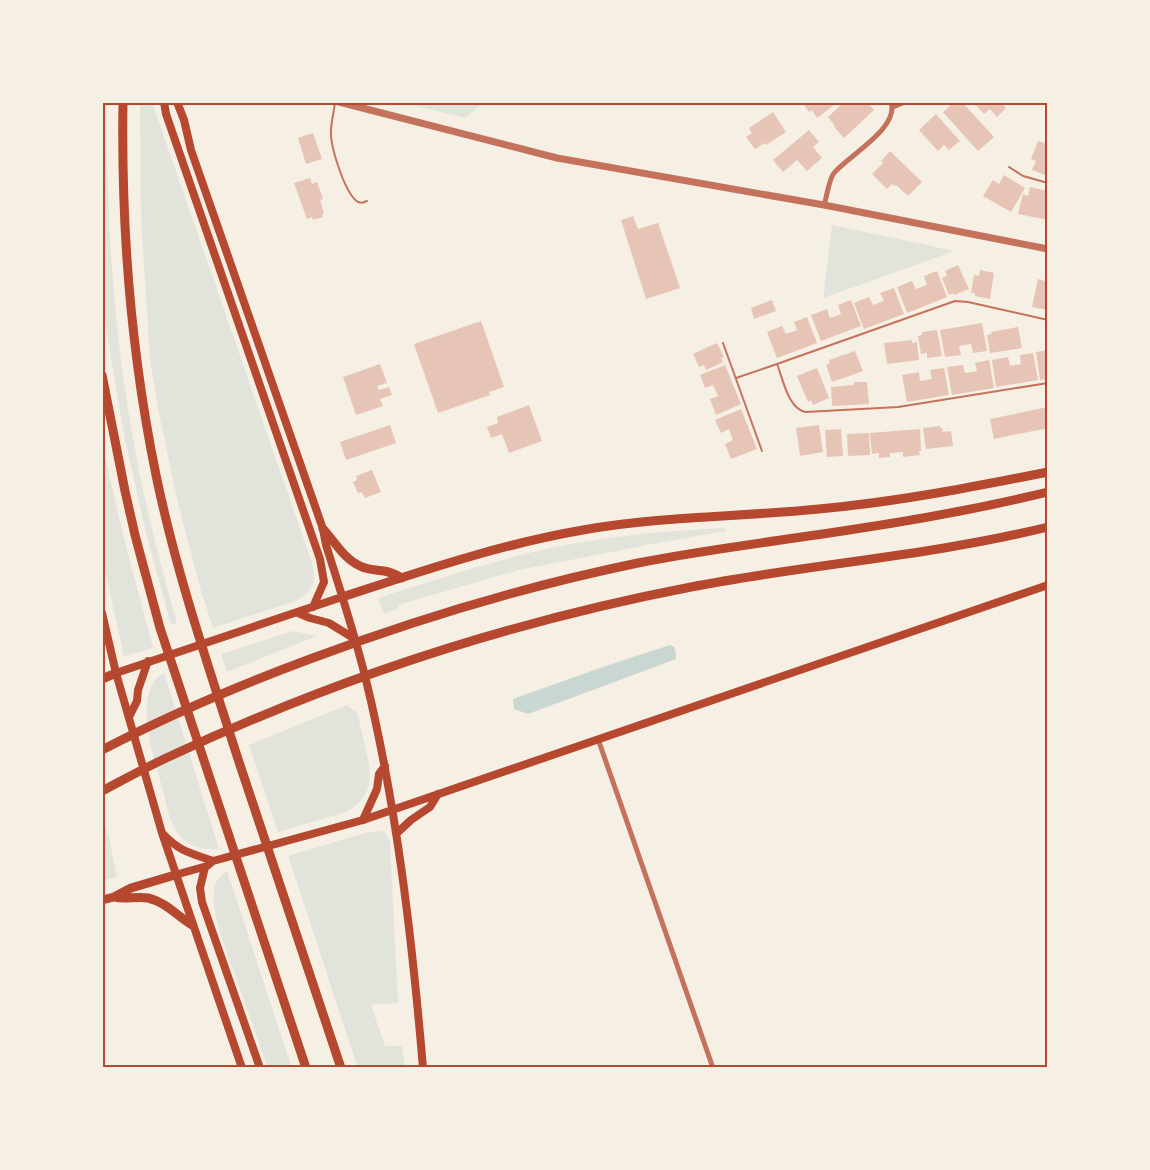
<svg xmlns="http://www.w3.org/2000/svg" width="1150" height="1170" font-family="'Alegreya Sans',sans-serif">
	<rect width="100%" height="100%" fill="#f6efe4"/>
	<!-- green -->
	<path fill="#e2e4dc" d="M 102,102 L 107,102 C 106,213 113,324 132,433 C 143,497 159,560 177,623 L 171,625 L 146,533 L 126,444 L 116,389 L 102,300 Z
		M 140,102 L 152,102 L 312,563 C 316,582 315,589 298,600 L 213,628 L 201,591 L 178,504 L 158,408 L 150,360 L 141,218 Z
		M 400,102 L 484,102 L 465,118 Z
		M 832,225 L 955,251 L 823,298 Z
		M 102,444 L 125,542 L 153,648 L 124,656 L 102,557 Z
		M 725,528 L 725,531 L 668,541 L 519,570 L 398,605 L 397,609 L 384,614 L 378,598 C 428,582 478,566 529,553 C 593,537 659,531 725,528 Z
		M 293,631 L 317,636 L 227,672 L 221,654 Z
		M 164,673 L 219,849 C 205,850 191,848 181,837 C 169,825 167,806 163,790 C 155,762 130,691 164,673 Z
		M 347,705 L 357,712 C 360,724 363,737 366,750 C 372,777 374,796 346,812 L 278,832 L 249,745 Z
		M 102,816 L 109,837 L 117,877 L 102,881 Z
		M 382,831 L 386,834 L 390,842 L 398,1003 L 371,1005 L 385,1046 L 402,1046 L 405,1068 L 358,1068 L 288,856 L 368,832 Z
		M 227,871 L 292,1068 L 268,1068 C 257,1037 246,1006 235,975 C 227,952 211,915 214,890 C 215,881 220,876 227,871 Z"/>
	<!-- water -->
	<path fill="#c9d6d2" d="M 670,645 L 674,647 L 676,653 L 676,659 L 528,714 L 514,709 L 513,699 L 600,668 Z"/>
	<!-- building -->
	<path fill="#e6c5b7" d="M 802,102 L 838,102 L 817,118 L 812,110 L 809,112 Z
		M 844,102 L 867,102 L 874,110 L 844,138 L 834,127 L 835,126 L 828,117 Z
		M 954,102 L 962,102 L 994,137 L 978,151 L 943,112 Z
		M 973,102 L 1000,102 L 1006,108 L 997,117 L 990,109 L 984,114 Z
		M 773,112 L 786,132 L 766,145 L 765,143 L 755,149 L 746,137 L 752,133 L 749,128 Z
		M 936,114 L 960,141 L 949,150 L 944,145 L 938,151 L 919,130 Z
		M 809,130 L 819,142 L 813,147 L 822,158 L 807,171 L 797,160 L 783,172 L 773,160 Z
		M 313,133 L 322,159 L 306,164 L 298,138 Z
		M 1038,141 L 1048,144 L 1048,176 L 1032,170 L 1036,161 L 1031,159 Z
		M 890,151 L 922,182 L 908,196 L 896,185 L 894,186 L 892,184 L 887,189 L 872,174 L 883,163 L 881,161 Z
		M 1004,175 L 1025,188 L 1011,212 L 983,196 L 993,180 L 999,184 Z
		M 310,178 L 312,184 L 317,182 L 323,199 L 320,200 L 324,213 L 322,214 L 323,217 L 313,220 L 312,217 L 307,219 L 294,183 Z
		M 1030,187 L 1048,191 L 1048,220 L 1018,214 L 1023,194 L 1028,196 Z
		M 633,216 L 638,229 L 658,223 L 680,288 L 646,299 L 621,220 Z
		M 958,265 L 969,289 L 954,295 L 953,293 L 949,295 L 942,278 L 947,276 L 945,271 Z
		M 980,270 L 994,273 L 990,299 L 975,296 L 975,293 L 971,293 L 974,275 L 979,276 Z
		M 937,271 L 947,297 L 907,313 L 897,287 L 912,281 L 916,289 L 927,285 L 924,276 Z
		M 1038,279 L 1048,282 L 1048,310 L 1032,307 Z
		M 894,288 L 904,314 L 864,329 L 854,303 L 869,297 L 873,305 L 884,301 L 880,293 Z
		M 772,300 L 776,311 L 754,319 L 751,308 Z
		M 851,300 L 861,326 L 821,341 L 811,315 L 827,309 L 830,318 L 841,314 L 838,305 Z
		M 807,317 L 817,343 L 777,358 L 767,332 L 782,326 L 786,334 L 797,330 L 794,322 Z
		M 481,321 L 504,387 L 489,392 L 490,395 L 438,413 L 414,344 Z
		M 982,323 L 987,351 L 973,353 L 971,344 L 959,346 L 961,355 L 945,357 L 940,330 Z
		M 1018,327 L 1022,348 L 990,353 L 987,335 L 992,334 L 991,332 Z
		M 937,330 L 942,356 L 927,358 L 927,353 L 921,354 L 918,336 L 922,335 L 922,332 Z
		M 912,340 L 912,343 L 917,342 L 919,360 L 887,364 L 884,343 Z
		M 717,343 L 724,357 L 721,358 L 723,362 L 706,370 L 704,365 L 699,367 L 693,354 Z
		M 1048,350 L 1048,379 L 1040,380 L 1036,352 Z
		M 855,351 L 863,371 L 832,382 L 826,365 L 830,363 L 829,360 Z
		M 1033,353 L 1038,380 L 996,387 L 992,360 L 1008,357 L 1010,366 L 1021,364 L 1020,355 Z
		M 989,360 L 994,388 L 952,395 L 947,367 L 963,365 L 965,373 L 977,371 L 975,363 Z
		M 380,364 L 387,383 L 377,386 L 379,390 L 389,387 L 392,395 L 380,399 L 383,406 L 356,415 L 343,377 Z
		M 725,365 L 741,404 L 716,415 L 710,399 L 718,396 L 713,385 L 705,388 L 700,375 Z
		M 817,368 L 829,398 L 813,405 L 811,400 L 808,402 L 797,376 Z
		M 944,368 L 949,395 L 907,402 L 902,375 L 919,372 L 920,381 L 932,379 L 930,370 Z
		M 854,382 L 867,382 L 869,404 L 832,406 L 831,387 L 854,385 Z
		M 529,405 L 542,441 L 509,453 L 502,434 L 491,438 L 487,427 L 498,423 L 497,417 Z
		M 1048,407 L 1048,428 L 994,439 L 990,419 Z
		M 741,409 L 757,449 L 731,459 L 725,444 L 733,440 L 729,429 L 721,433 L 715,420 Z
		M 390,425 L 396,443 L 346,460 L 340,442 Z
		M 819,425 L 823,452 L 800,456 L 796,428 Z
		M 940,426 L 940,428 L 942,428 L 943,432 L 951,431 L 953,446 L 926,449 L 923,428 Z
		M 841,429 L 843,456 L 827,457 L 825,430 Z
		M 920,429 L 921,451 L 919,451 L 920,455 L 903,457 L 903,452 L 890,453 L 890,457 L 879,458 L 879,453 L 872,454 L 870,433 Z
		M 869,433 L 870,455 L 848,456 L 847,434 Z
		M 372,470 L 381,492 L 365,498 L 362,492 L 358,493 L 353,482 L 357,480 L 356,476 Z"/>
	<g fill="none" stroke-linecap="round" stroke-linejoin="round">
		<!-- service -->
		<path stroke="#c5725c" stroke-width="2" d="M 335,102 C 334,113 330,125 331,136 C 332,150 345,194 358,202 C 362,204 364,202 367,201
			M 1009,167 L 1023,176 L 1048,183
			M 1048,320 L 968,302 L 955,301 L 777,364 C 783,379 788,409 806,412 L 898,407 L 1048,383
			M 723,343 L 762,451
			M 736,378 L 777,364"/>
		<!-- minor -->
		<path stroke="#c5725c" stroke-width="5" d="M 893,107 L 905,102
			M 824,205 C 827,196 829,179 834,173 C 848,156 900,128 891,102
			M 598,739 L 713,1068"/>
		<!-- tertiary -->
		<path stroke="#c5725c" stroke-width="7" d="M 339,102 L 557,158 L 824,205 L 1048,249"/>
		<!-- secondary -->
		<path stroke="#b5482f" stroke-width="8" d="M 164,102 L 166,114 L 320,559 L 324,582 L 313,607
			M 177,102 L 184,120 L 191,150 L 323,529 L 326,545 C 340,589 355,635 366,680 C 397,808 412,938 423,1068
			M 102,613 L 116,673 L 162,833 L 242,1068
			M 298,613 L 310,618 L 329,623 L 355,639
			M 116,673 L 342,597
			M 129,717 L 137,701 L 138,690 L 148,661
			M 363,820 L 377,789 L 379,774 L 385,766
			M 397,833 L 411,820 L 430,807 L 438,794
			M 163,834 C 180,852 191,853 213,861
			M 205,867 L 200,888 L 202,902 L 260,1068
			M 175,875 L 207,866 L 213,861 L 363,820 L 1048,585"/>
		<!-- trunk -->
		<path stroke="#b5482f" stroke-width="9" d="M 123,102 C 121,227 131,353 156,475 C 176,572 208,665 238,759 C 273,862 307,965 341,1068
			M 102,375 L 125,491 L 135,535 L 160,628 L 306,1068"/>
		<!-- motorway -->
		<path stroke="#b5482f" stroke-width="9" d="M 323,529 C 335,542 344,559 360,566 C 368,570 376,570 384,571 C 390,572 397,575 402,578
			M 342,597 C 422,571 501,544 583,530 C 661,516 740,517 819,509 C 896,502 973,487 1048,472
			M 102,679 L 116,673
			M 102,750 C 169,715 240,685 310,659 C 417,619 526,586 638,563 C 708,549 779,541 849,530 C 916,520 982,508 1048,492
			M 102,791 C 123,780 143,769 164,759 C 332,680 509,622 691,587 C 810,564 930,556 1048,527
			M 114,897 C 125,900 136,896 148,898 C 166,902 177,916 192,925
			M 102,900 L 114,897 L 131,888 L 175,875"/>
	</g>
	<!-- border -->
	<rect width="1150" height="1170" fill="none" stroke="#f6efe4" stroke-width="207"/>
	<rect x="104" y="104" width="942" height="962" fill="none" stroke="#b5482f" stroke-width="2"/>
</svg>
